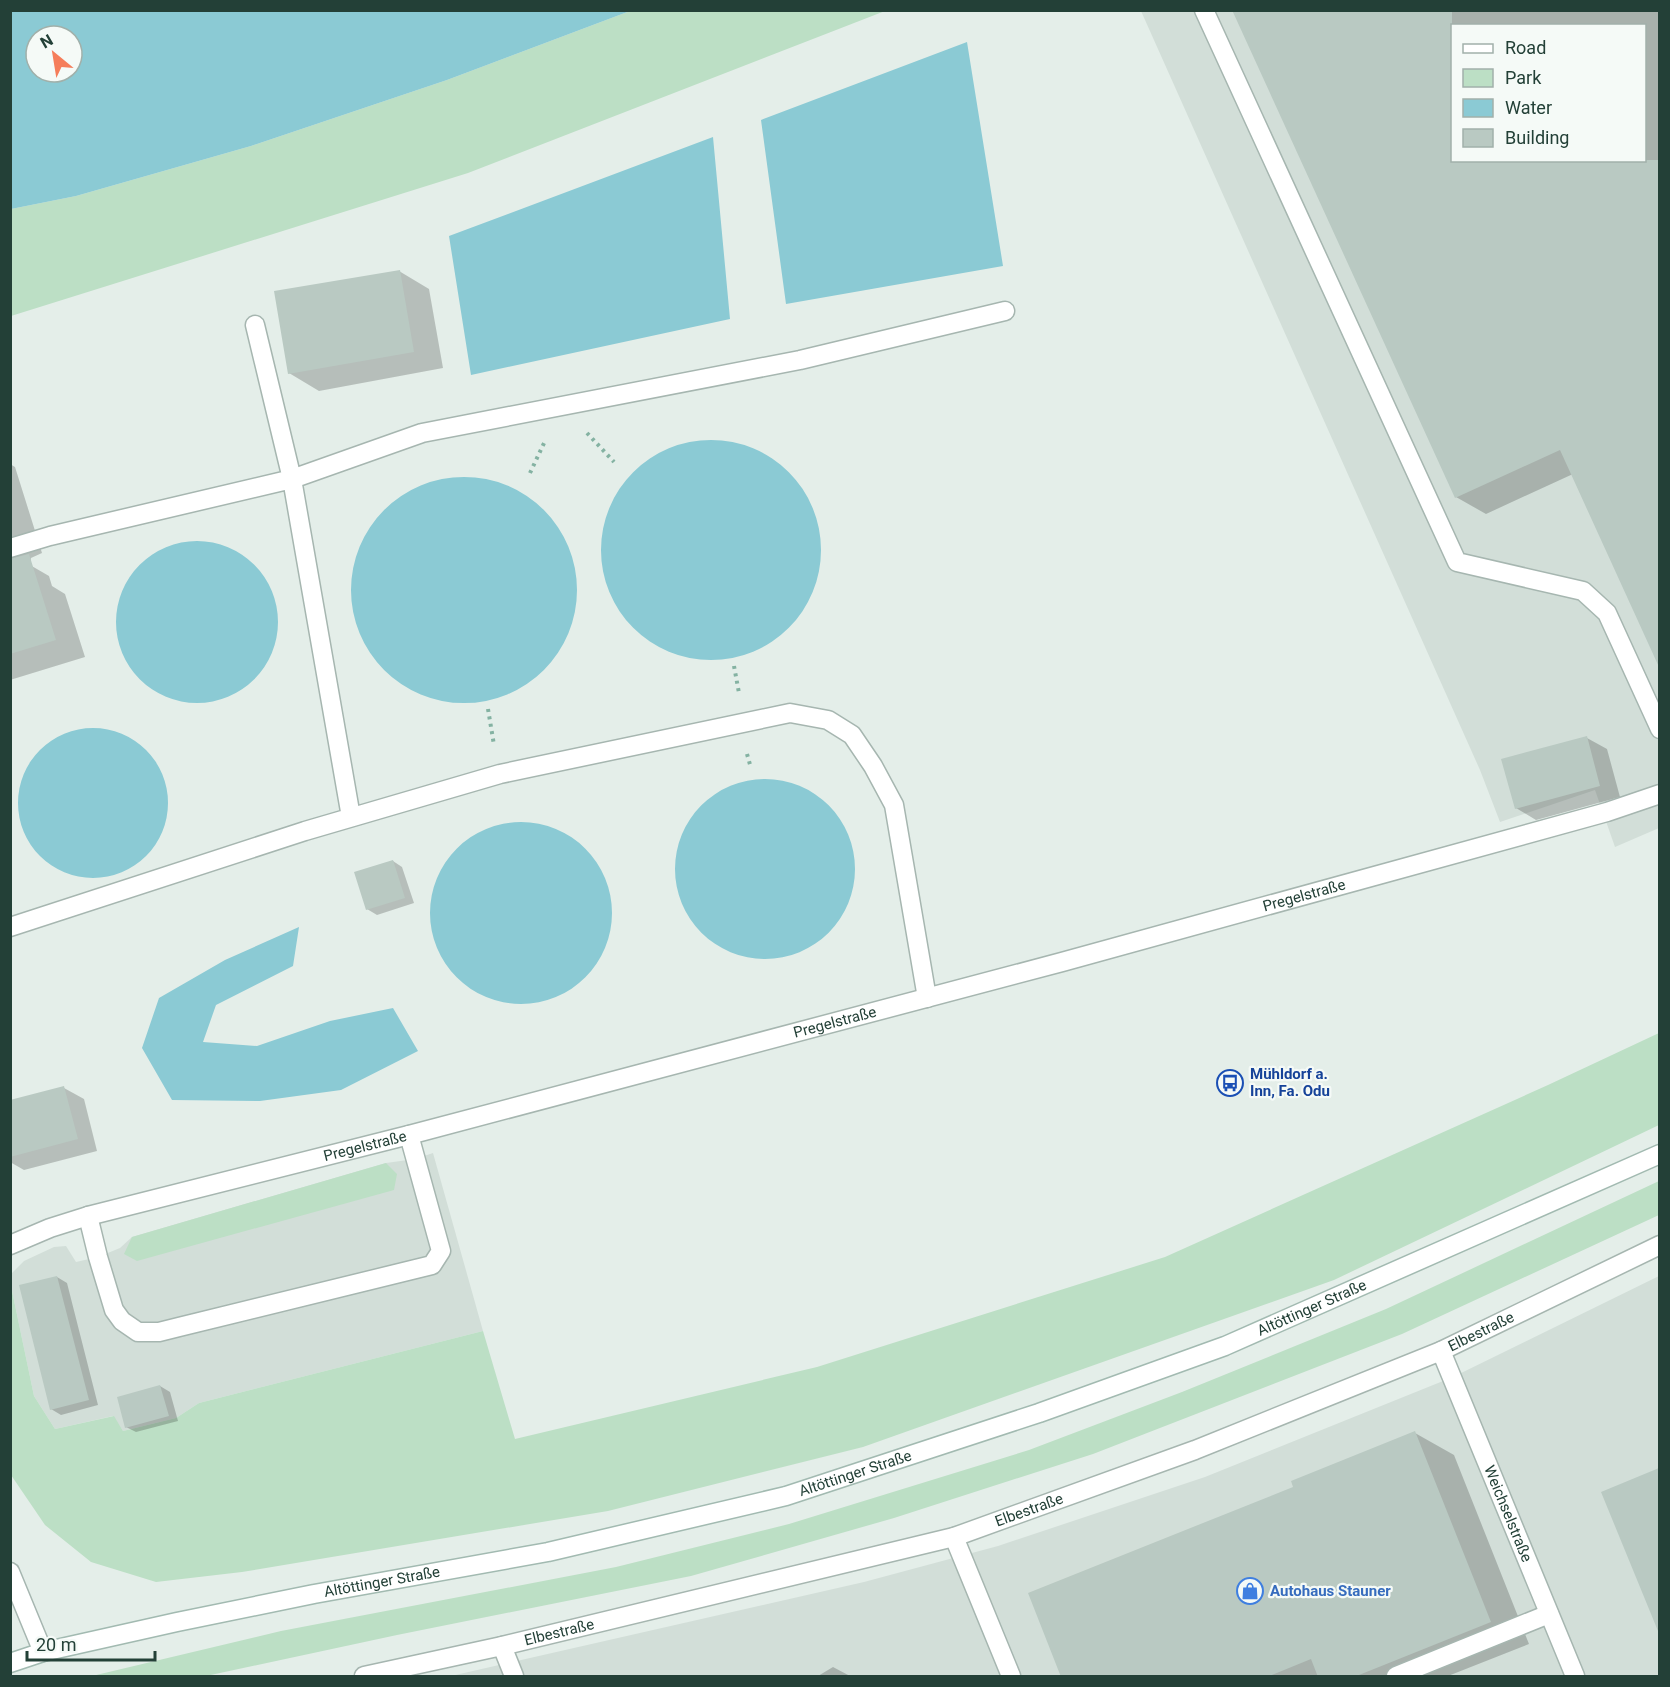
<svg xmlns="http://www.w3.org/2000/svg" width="1670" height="1687" font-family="Roboto,sans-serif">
	<rect width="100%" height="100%" fill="#e4eee9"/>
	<!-- built -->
	<path fill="#d2ded8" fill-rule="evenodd" d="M 1141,11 L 1659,11 L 1659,828 L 1615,847 L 1595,790 L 1500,822 L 1480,770 ZM 1452,26 L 1644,26 L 1644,160 L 1452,160 Z
		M 433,1153 L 483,1331 L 199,1403 L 176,1418 L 123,1431 L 113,1416 L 55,1429 L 34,1396 L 11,1286 L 10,1275 L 24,1261 L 54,1247 L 66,1246 L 76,1262 L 98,1257 L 120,1248 L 132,1237 L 386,1163 L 415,1159 Z
		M 1659,1276 L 1659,1676 L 451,1676 L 864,1582 L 998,1546 L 1205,1477 L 1453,1377 Z"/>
	<!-- green -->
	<path fill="#bcdfc5" d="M 630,11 L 885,11 L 468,173 L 11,316 L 11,209 L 76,196 L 251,146 L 447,80 Z
		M 1659,1033 L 1659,1125 L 1334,1280 L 863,1447 L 608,1511 L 242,1572 L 156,1582 L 91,1562 L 45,1525 L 11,1475 L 11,1286 L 34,1396 L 55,1429 L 114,1416 L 123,1431 L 176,1418 L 199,1403 L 483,1331 L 515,1439 L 817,1367 L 1165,1257 L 1548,1085 Z
		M 386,1163 L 397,1174 L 394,1190 L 137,1261 L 124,1254 L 132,1237 Z
		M 1659,1181 L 1659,1215 L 1402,1334 L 1093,1454 L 894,1518 L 691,1576 L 397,1635 L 206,1676 L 92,1676 L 281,1631 L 616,1567 L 789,1524 L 1029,1450 L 1182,1392 L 1386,1309 Z"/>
	<!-- water -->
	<path fill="#8bcad4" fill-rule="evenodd" d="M 11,10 L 630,10 L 630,11 L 447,80 L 251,146 L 76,196 L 11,209 ZM 36,36 L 72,36 L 72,72 L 36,72 Z
		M 967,42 L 1003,266 L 786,304 L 761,120 Z
		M 713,137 L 730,319 L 471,375 L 449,236 Z
		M601 550a110 110 0 1 1 220 0a110 110 0 1 1-220 0Z
		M351 590a113 113 0 1 1 226 0a113 113 0 1 1-226 0Z
		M116 622a81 81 0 1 1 162 0a81 81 0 1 1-162 0Z
		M18 803a75 75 0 1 1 150 0a75 75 0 1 1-150 0Z
		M675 869a90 90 0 1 1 180 0a90 90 0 1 1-180 0Z
		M430 913a91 91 0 1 1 182 0a91 91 0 1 1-182 0Z
		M 299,927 L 293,966 L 216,1005 L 203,1042 L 257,1046 L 330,1021 L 393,1008 L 418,1051 L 341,1090 L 260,1101 L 172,1100 L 142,1048 L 159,998 L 225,960 Z"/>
	<!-- shadow -->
	<path fill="#0003" fill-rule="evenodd" d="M 1234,10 L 1660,10 L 1660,657 L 1656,655 L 1573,474 L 1486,514 L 1456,497 ZM 1452,26 L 1644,26 L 1644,160 L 1452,160 Z
		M 399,271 L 429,289 L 443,368 L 319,391 L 289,373 Z
		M 10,464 L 15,467 L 42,553 L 31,558 L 30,565 L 49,576 L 52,586 L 65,594 L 85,657 L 10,680 Z
		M 1587,738 L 1607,749 L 1620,797 L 1536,820 L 1516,808 Z
		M 393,861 L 402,867 L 414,903 L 377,915 L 367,909 Z
		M 64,1088 L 84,1099 L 97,1151 L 24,1170 L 10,1162 L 10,1102 Z
		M 57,1277 L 67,1283 L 98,1405 L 61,1415 L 51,1409 Z
		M 160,1386 L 170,1392 L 178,1421 L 136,1432 L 126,1427 Z
		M 1415,1433 L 1454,1455 L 1529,1644 L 1448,1676 L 1063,1676 L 1295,1487 Z
		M 1660,1470 L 1660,1630 L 1603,1493 Z
		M 833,1667 L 850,1676 L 818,1676 Z"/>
	<!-- building -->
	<path fill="#b9c9c2" d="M 1232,10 L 1452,10 L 1452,160 L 1659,160 L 1659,667 L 1560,450 L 1455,498 Z
		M 400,270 L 414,352 L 288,374 L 274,291 Z
		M 29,554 L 56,640 L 10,654 L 10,559 Z
		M 1587,736 L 1600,786 L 1515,809 L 1501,759 Z
		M 393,860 L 405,898 L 366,910 L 354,872 Z
		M 64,1086 L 78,1139 L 10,1157 L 10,1100 Z
		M 57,1276 L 89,1400 L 50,1410 L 19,1285 Z
		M 160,1385 L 169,1416 L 125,1428 L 117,1397 Z
		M 1415,1431 L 1491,1622 L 1354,1677 L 1318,1677 L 1311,1659 L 1267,1677 L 1061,1677 L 1028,1593 L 1293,1487 L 1291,1481 Z
		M 1659,1468 L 1659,1631 L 1658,1631 L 1601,1492 Z"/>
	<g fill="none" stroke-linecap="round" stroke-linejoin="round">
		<defs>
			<path id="service" d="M 1204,10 L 1457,562 L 1583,591 L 1607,613 L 1660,729
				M 255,325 L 292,479 L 422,433 L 800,360 L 1005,311
				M 10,548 L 50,536 L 292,479 L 351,817
				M 10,927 L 305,831 L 500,774 L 790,713 L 828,720 L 852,735 L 873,766 L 894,805 L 927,998
				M 88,1216 L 98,1257 L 114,1310 L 122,1321 L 138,1332 L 159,1332 L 179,1327 L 432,1265 L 441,1251 L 409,1135
				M 954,1537 L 1011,1676
				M 1396,1676 L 1549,1614"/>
			<g id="minor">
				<path id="s1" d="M 10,1245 L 50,1228 L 88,1216 L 409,1135 L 1062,962 L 1607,812 L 1660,794"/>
				<path id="s2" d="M 1441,1351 L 1575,1676"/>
				<path d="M 10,1572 L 43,1652"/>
				<path d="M 502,1646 L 514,1676"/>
				<path id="s3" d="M 364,1676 L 502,1646 L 954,1537 L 1195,1450 L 1441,1351 L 1660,1245"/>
			</g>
			<g id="secondary">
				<path id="s4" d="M 10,1663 L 43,1652 L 177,1622 L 314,1594 L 548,1552 L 786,1496 L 1039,1413 L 1225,1346 L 1660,1154"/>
			</g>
		</defs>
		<!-- service casing -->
		<use href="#service" stroke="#a6b6b0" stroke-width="21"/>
		<!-- minor casing -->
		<use href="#minor" stroke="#a6b6b0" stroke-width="21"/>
		<!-- secondary casing -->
		<use href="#secondary" stroke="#a2bab1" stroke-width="21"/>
		<!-- path -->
		<path stroke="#84b2a2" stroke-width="4" stroke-dasharray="3 4.5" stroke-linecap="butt" d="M 587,433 L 614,462
			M 530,473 L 545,441
			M 734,666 L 739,693
			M 488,709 L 494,745
			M 747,754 L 751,768"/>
		<!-- service -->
		<use href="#service" stroke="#fff" stroke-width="18"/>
		<!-- minor -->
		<use href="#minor" stroke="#fff" stroke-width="18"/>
		<!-- secondary -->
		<use href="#secondary" stroke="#fff" stroke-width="18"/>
	</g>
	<!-- icons -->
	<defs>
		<symbol id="bus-ring" viewBox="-11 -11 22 22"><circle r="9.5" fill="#f5faf7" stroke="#1a4fb4" stroke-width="1.5"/><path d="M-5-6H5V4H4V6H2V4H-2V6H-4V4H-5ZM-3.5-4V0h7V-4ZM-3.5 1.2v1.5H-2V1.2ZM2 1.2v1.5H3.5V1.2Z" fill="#1a4fb4"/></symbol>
		<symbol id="shop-ring" viewBox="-11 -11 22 22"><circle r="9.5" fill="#f5faf7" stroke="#3f7fe0" stroke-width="1.5"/><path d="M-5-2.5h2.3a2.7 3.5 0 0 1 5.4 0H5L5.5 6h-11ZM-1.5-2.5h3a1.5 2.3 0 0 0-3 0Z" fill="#3f7fe0"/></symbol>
	</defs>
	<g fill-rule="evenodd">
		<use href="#bus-ring" x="1215" y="1068" width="30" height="30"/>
		<use href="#shop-ring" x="1235" y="1576" width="30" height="30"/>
	</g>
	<g text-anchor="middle" stroke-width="4.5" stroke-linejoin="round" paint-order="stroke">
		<!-- street labels -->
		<g font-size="15" fill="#234037" stroke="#f5faf7">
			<text dy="5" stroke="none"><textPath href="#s1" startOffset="1341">Pregelstraße</textPath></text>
			<text dy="5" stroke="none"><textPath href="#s1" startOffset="855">Pregelstraße</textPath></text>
			<text dy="5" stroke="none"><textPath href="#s1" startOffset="369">Pregelstraße</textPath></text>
			<text dy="5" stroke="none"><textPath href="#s4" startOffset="1353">Altöttinger Straße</textPath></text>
			<text dy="5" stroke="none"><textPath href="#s3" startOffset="1172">Elbestraße</textPath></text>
			<text dy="5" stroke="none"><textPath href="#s4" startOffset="867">Altöttinger Straße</textPath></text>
			<text dy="5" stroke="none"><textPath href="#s3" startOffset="686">Elbestraße</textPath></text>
			<text dy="5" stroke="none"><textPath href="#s2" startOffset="176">Weichselstraße</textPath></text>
			<text dy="5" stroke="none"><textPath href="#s4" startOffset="381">Altöttinger Straße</textPath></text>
			<text dy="5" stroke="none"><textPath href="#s3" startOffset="200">Elbestraße</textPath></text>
		</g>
		<!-- transit labels -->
		<g font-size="15" font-weight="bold" fill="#164399" stroke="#f5faf7" text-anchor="start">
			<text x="1250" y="1079">Mühldorf a.<tspan x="1250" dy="17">Inn, Fa. Odu</tspan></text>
		</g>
		<!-- shop labels -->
		<g font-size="15" font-weight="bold" fill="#366cbe" stroke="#f5faf7" text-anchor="start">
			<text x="1270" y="1596">Autohaus Stauner</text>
		</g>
	</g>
	<!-- border -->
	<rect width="1670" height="1687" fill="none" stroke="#234037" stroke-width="24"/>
	<!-- legend -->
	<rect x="1451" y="24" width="195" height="138" fill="#f5faf7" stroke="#a1b0aa" stroke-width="1.5"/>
	<rect x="1463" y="44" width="30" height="9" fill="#ffffff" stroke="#a1b0aa" stroke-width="1.5"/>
	<text x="1505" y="54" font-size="18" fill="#234037">Road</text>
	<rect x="1463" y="69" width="30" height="18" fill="#bcdfc5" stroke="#a1b0aa" stroke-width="1.5"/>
	<text x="1505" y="84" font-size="18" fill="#234037">Park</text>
	<rect x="1463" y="99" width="30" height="18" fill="#8bcad4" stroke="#a1b0aa" stroke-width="1.5"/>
	<text x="1505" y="114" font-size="18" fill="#234037">Water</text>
	<rect x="1463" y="129" width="30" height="18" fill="#b9c9c2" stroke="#a1b0aa" stroke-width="1.5"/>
	<text x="1505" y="144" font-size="18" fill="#234037">Building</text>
	<!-- north arrow -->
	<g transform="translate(54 54) rotate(330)"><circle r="28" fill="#f5faf7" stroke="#a1b0aa" stroke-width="1.5"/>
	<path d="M0-4.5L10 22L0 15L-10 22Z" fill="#f57d5a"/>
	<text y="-9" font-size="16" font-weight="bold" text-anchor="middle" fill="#234037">N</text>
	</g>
	<!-- scale -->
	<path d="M27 1651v9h128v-9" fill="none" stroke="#234037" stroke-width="3"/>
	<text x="36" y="1651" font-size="18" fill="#234037" stroke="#f5faf7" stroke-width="4.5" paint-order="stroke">20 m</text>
</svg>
